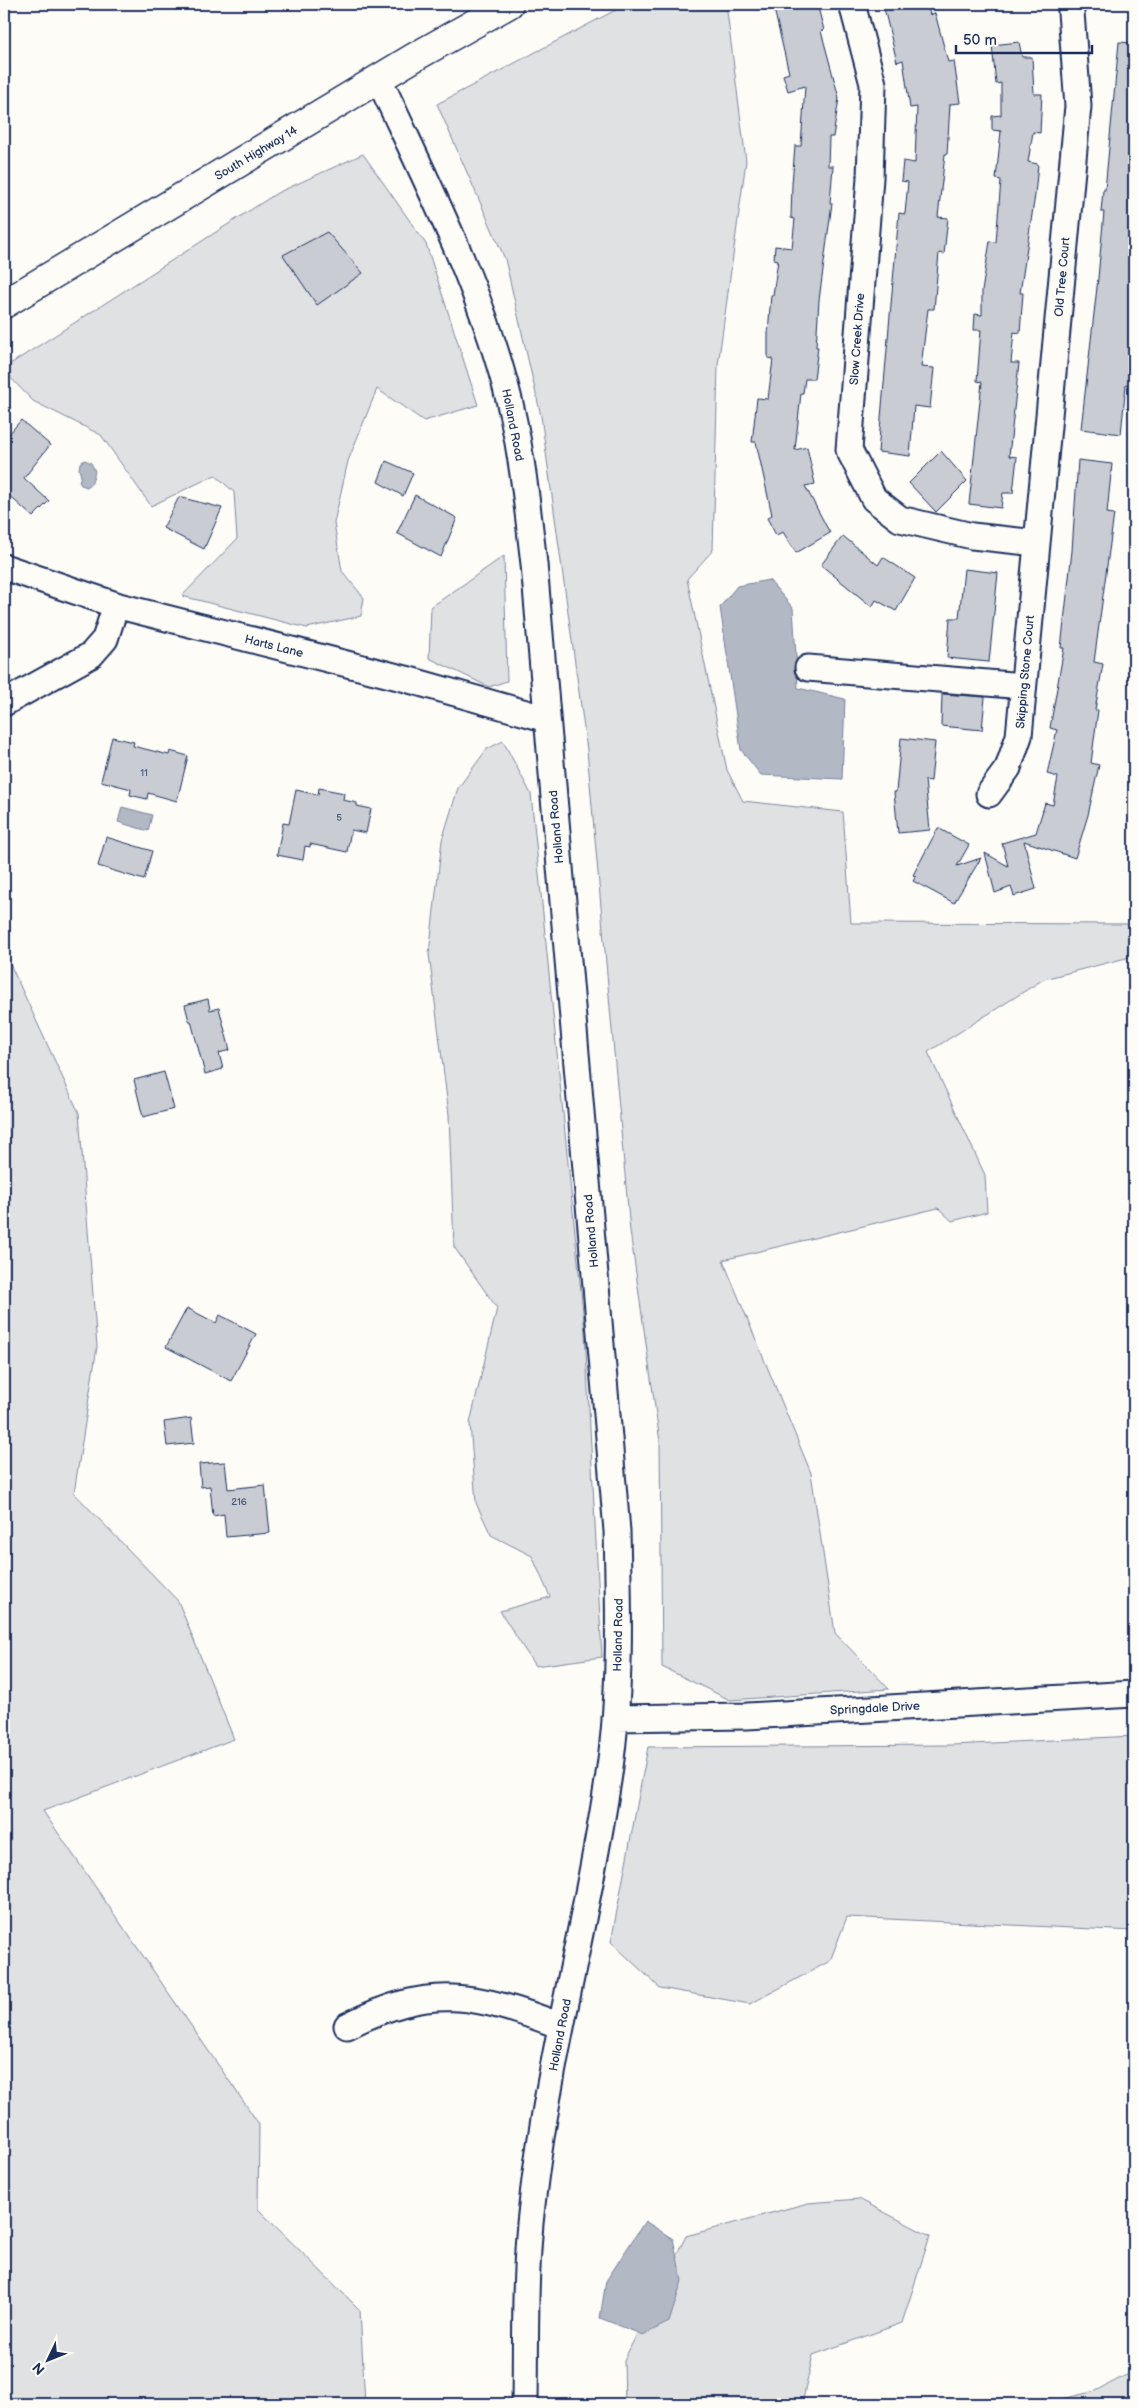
<svg xmlns="http://www.w3.org/2000/svg" width="1138" height="2408" font-family="'Balsamiq Sans',sans-serif">
	<rect width="100%" height="100%" fill="#fdfcf7"/>
	<filter id="ink" filterUnits="userSpaceOnUse"><feTurbulence type="fractalNoise" baseFrequency=".02" numOctaves="2"/><feDisplacementMap in="SourceGraphic" scale="10" xChannelSelector="R" yChannelSelector="G"/><feConvolveMatrix kernelMatrix="1 2 1 2 8 2 1 2 1" color-interpolation-filters="sRGB"/></filter>
	<g filter="url(#ink)">
		<!-- green -->
		<path fill="#e0e1e3" stroke="#7e88a0" d="M 627,4 L 726,4 L 746,161 L 718,365 L 713,550 L 687,579 L 727,770 L 743,801 L 843,812 L 851,923 L 1134,924 L 1134,956 L 1044,979 L 928,1052 L 985,1175 L 987,1212 L 952,1221 L 938,1208 L 723,1260 L 811,1473 L 835,1633 L 889,1689 L 730,1700 L 662,1667 L 660,1442 L 630,1231 L 587,750 L 541,416 L 505,259 L 437,104 Z
			M 363,154 L 426,244 L 478,405 L 424,421 L 377,389 L 348,461 L 334,523 L 342,571 L 364,598 L 361,616 L 307,628 L 182,596 L 237,539 L 234,492 L 215,475 L 151,506 L 101,435 L 33,401 L 4,371 L 4,368 L 277,193 Z
			M 504,556 L 507,681 L 489,687 L 429,658 L 431,607 Z
			M 503,741 L 531,794 L 585,1332 L 602,1657 L 535,1666 L 500,1611 L 550,1597 L 532,1556 L 491,1535 L 476,1503 L 470,1423 L 497,1308 L 454,1247 L 449,1115 L 429,954 L 442,840 L 458,788 L 487,749 Z
			M 4,951 L 79,1113 L 97,1347 L 74,1493 L 178,1601 L 234,1739 L 43,1811 L 259,2124 L 258,2209 L 360,2310 L 365,2404 L 4,2404 Z
			M 1134,1736 L 1134,1931 L 847,1917 L 830,1961 L 750,2004 L 660,1988 L 611,1942 L 648,1747 L 952,1745 Z
			M 859,2199 L 930,2236 L 902,2323 L 813,2355 L 802,2404 L 625,2404 L 624,2360 L 686,2236 L 808,2203 Z
			M 1134,2371 L 1134,2404 L 1039,2404 L 1096,2391 Z"/>
		<!-- water -->
		<path fill="#b3b8c5" stroke="#76819c" d="M 85,460 L 91,463 L 95,471 L 92,483 L 87,487 L 81,485 L 79,481 L 81,476 L 79,469 L 80,463 Z
			M 769,580 L 793,608 L 798,688 L 845,699 L 842,779 L 761,775 L 741,750 L 720,607 L 737,586 Z
			M 122,807 L 152,815 L 148,831 L 118,822 Z
			M 645,2221 L 673,2239 L 682,2281 L 669,2322 L 643,2335 L 600,2318 L 606,2281 Z"/>
		<!-- building -->
		<path fill="#c9ccd3" stroke="#1b2f5e" d="M 796,4 L 817,4 L 824,30 L 821,31 L 839,98 L 833,137 L 829,137 L 828,166 L 833,166 L 830,203 L 832,203 L 819,300 L 816,347 L 818,347 L 814,379 L 805,379 L 803,393 L 801,393 L 795,450 L 807,447 L 815,484 L 805,486 L 830,533 L 796,553 L 783,532 L 776,535 L 767,518 L 772,515 L 756,442 L 752,442 L 757,398 L 768,399 L 773,359 L 768,358 L 768,333 L 771,295 L 773,295 L 778,260 L 774,259 L 775,246 L 792,248 L 795,219 L 791,218 L 792,184 L 795,146 L 801,146 L 805,86 L 788,91 L 783,75 L 789,73 L 774,9 Z
			M 883,4 L 927,4 L 930,15 L 935,13 L 948,62 L 954,61 L 960,103 L 950,104 L 947,154 L 945,154 L 938,217 L 948,218 L 944,254 L 939,253 L 934,309 L 928,309 L 921,367 L 934,368 L 930,408 L 914,406 L 910,456 L 878,452 L 899,213 L 905,214 L 908,182 L 901,181 L 903,161 L 915,163 L 917,107 L 910,108 L 903,60 L 897,62 Z
			M 1019,42 L 1022,57 L 1032,57 L 1034,94 L 1042,94 L 1040,133 L 1033,132 L 1028,162 L 1038,164 L 1035,195 L 1020,293 L 1023,293 L 1020,333 L 1014,332 L 1011,363 L 1019,363 L 1009,456 L 1017,457 L 1013,493 L 1003,493 L 1001,508 L 969,504 L 982,382 L 977,381 L 981,330 L 974,330 L 975,314 L 982,315 L 982,291 L 990,241 L 996,242 L 1001,180 L 996,179 L 1001,131 L 992,130 L 992,116 L 1001,115 L 1001,83 L 996,84 L 992,45 Z
			M 1119,42 L 1134,43 L 1134,279 L 1132,294 L 1134,294 L 1134,304 L 1129,342 L 1134,343 L 1134,352 L 1129,385 L 1126,384 L 1121,434 L 1081,429 L 1098,278 L 1104,212 L 1101,212 L 1103,190 L 1105,190 Z
			M 327,232 L 363,273 L 317,305 L 283,255 Z
			M 21,420 L 50,445 L 24,478 L 49,501 L 33,517 L 4,491 L 4,440 Z
			M 941,451 L 967,481 L 936,512 L 909,483 Z
			M 1078,460 L 1112,464 L 1107,513 L 1114,514 L 1094,662 L 1103,664 L 1095,710 L 1098,710 L 1091,763 L 1099,765 L 1088,815 L 1075,858 L 1024,841 L 1036,889 L 1014,896 L 1011,887 L 995,893 L 985,853 L 1008,866 L 1002,843 L 1036,833 L 1045,803 L 1053,805 L 1058,777 L 1047,774 L 1057,730 L 1050,728 L 1064,648 L 1061,648 L 1072,551 Z
			M 386,461 L 413,473 L 403,496 L 378,482 Z
			M 415,495 L 457,518 L 441,557 L 397,533 Z
			M 179,497 L 222,508 L 204,549 L 163,528 Z
			M 843,536 L 878,565 L 883,557 L 915,578 L 896,611 L 876,600 L 872,607 L 821,565 Z
			M 964,569 L 998,573 L 989,662 L 947,658 L 950,618 L 959,618 Z
			M 942,694 L 985,697 L 982,730 L 941,726 Z
			M 112,737 L 134,742 L 133,746 L 169,755 L 170,751 L 188,756 L 177,801 L 148,793 L 147,799 L 130,795 L 131,789 L 101,781 Z
			M 901,738 L 935,742 L 931,781 L 925,780 L 930,830 L 898,833 L 894,792 L 896,792 Z
			M 319,788 L 344,793 L 343,800 L 357,803 L 357,806 L 371,809 L 366,833 L 351,830 L 347,852 L 310,844 L 310,847 L 305,846 L 303,860 L 277,855 L 283,823 L 289,824 L 296,790 L 318,795 Z
			M 938,828 L 969,845 L 957,866 L 981,858 L 954,903 L 913,881 L 916,876 L 913,875 Z
			M 106,837 L 152,851 L 144,880 L 98,866 Z
			M 208,999 L 210,1010 L 219,1008 L 230,1050 L 219,1053 L 223,1069 L 205,1074 L 191,1021 L 189,1021 L 185,1005 Z
			M 164,1072 L 174,1109 L 143,1117 L 134,1080 Z
			M 187,1308 L 216,1323 L 220,1315 L 256,1334 L 231,1381 L 166,1347 Z
			M 191,1418 L 194,1443 L 167,1446 L 164,1422 Z
			M 225,1462 L 228,1489 L 265,1485 L 270,1533 L 226,1537 L 224,1514 L 213,1516 L 210,1486 L 201,1487 L 199,1464 Z"/>
		<g fill="none" stroke-linecap="round" stroke-linejoin="round">
			<defs>
				<path id="minor" d="M 852,4 L 873,84 L 870,178 L 849,450 L 874,499 L 900,519 L 972,536 L 1037,543
					M 379,79 C 425,179 476,277 505,384 C 521,442 527,504 534,564 L 617,1531 C 619,1612 621,1693 609,1774 C 588,1918 548,2060 532,2205 C 524,2271 526,2338 525,2404
					M 4,567 L 119,606 L 406,679 L 547,719
					M 808,668 L 1023,686
					M 4,703 L 91,655 L 105,639 L 116,605
					M 989,794 L 1008,768 L 1019,736 L 1078,106 L 1071,12
					M 615,1718 L 747,1716 L 1134,1694
					M 347,2026 C 431,1983 476,1994 561,2026"/>
				<path id="major" d="M 4,304 L 413,58 L 509,4"/>
			</defs>
			<!-- minor casing -->
			<use href="#minor" stroke="#1b2f5e" stroke-width="29"/>
			<!-- major casing -->
			<use href="#major" stroke="#1b2f5e" stroke-width="31"/>
			<!-- minor -->
			<use href="#minor" stroke="#fdfcf7" stroke-width="25"/>
			<!-- major -->
			<use href="#major" stroke="#fdfcf7" stroke-width="28"/>
		</g>
	</g>
	<g text-anchor="middle" stroke-width="4.5" stroke-linejoin="round" paint-order="stroke">
		<!-- number labels -->
		<g font-size="10" fill="#46567b">
			<text x="144" y="776">11</text>
			<text x="339" y="821">5</text>
			<text x="239" y="1505">216</text>
		</g>
		<!-- street labels -->
		<g font-size="12" fill="#1b2f5e" stroke="#fdfcf7">
			<text transform="translate(256 153) rotate(-31)" y="4">South Highway 14</text>
			<text transform="translate(1062 277) rotate(-85)" y="4">Old Tree Court</text>
			<text transform="translate(857 339) rotate(-86)" y="4">Slow Creek Drive</text>
			<text transform="translate(513 425) rotate(79)" y="4">Holland Road</text>
			<text transform="translate(274 646) rotate(14)" y="4">Harts Lane</text>
			<text transform="translate(1025 672) rotate(-85)" y="4">Skipping Stone Court</text>
			<text transform="translate(556 827) rotate(-95)" y="4">Holland Road</text>
			<text transform="translate(591 1231) rotate(-95)" y="4">Holland Road</text>
			<text transform="translate(618 1635) rotate(-89)" y="4">Holland Road</text>
			<text transform="translate(875 1708) rotate(-3)" y="4">Springdale Drive</text>
			<text transform="translate(560 2035) rotate(-79)" y="4">Holland Road</text>
		</g>
	</g>
	<!-- margin -->
	<rect width="1138" height="2408" fill="none" stroke="#fdfcf7" stroke-width="20"/>
	<rect x="10" y="10" width="1118" height="2388" fill="none" stroke="#1b2f5e" stroke-width="2" filter="url(#ink)"/>
	<!-- north arrow -->
	<g transform="translate(48 2360) rotate(227)" stroke="#fdfcf7" stroke-width="4" paint-order="stroke">
	<path d="M0-4L9 19L0 12L-9 19Z" fill="#1b2f5e"/>
	<text y="-8" font-size="14" font-weight="bold" text-anchor="middle" fill="#1b2f5e">N</text>
	</g>
	<!-- scale -->
	<path d="M956 45v8h136v-8" fill="none" stroke="#1b2f5e" stroke-width="2.5"/>
	<text x="963" y="45" font-size="15" fill="#1b2f5e" stroke="#fdfcf7" stroke-width="4" paint-order="stroke">50 m</text>
</svg>
